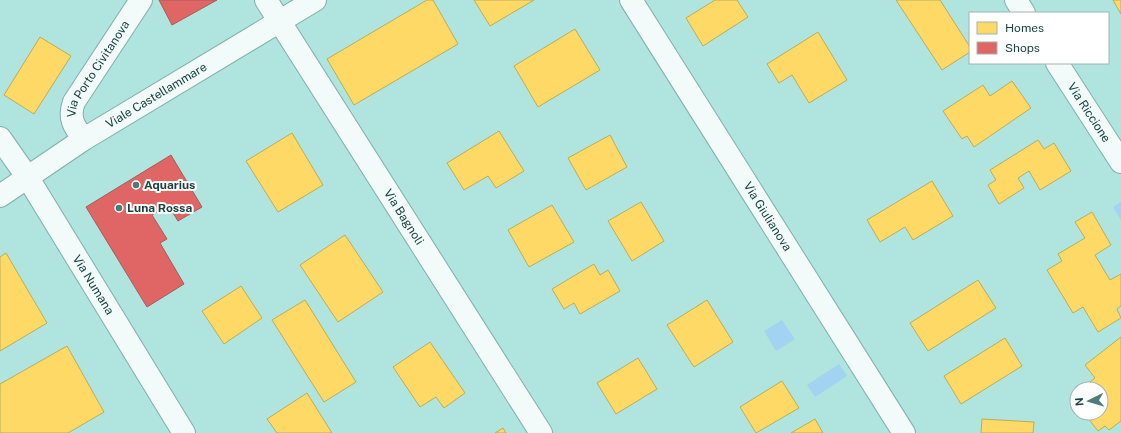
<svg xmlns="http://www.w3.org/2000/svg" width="1121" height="433" font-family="'Public Sans',sans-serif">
	<rect width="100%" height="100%" fill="#afe5de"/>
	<!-- water -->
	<path fill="#a2d4f2" d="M 1121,202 L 1121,220 L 1113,207 Z
		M 782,320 L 795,339 L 776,351 L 764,331 Z
		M 839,364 L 847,376 L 815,397 L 807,385 Z"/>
	<!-- homes -->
	<path fill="#ffd966" stroke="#baac5a" d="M 427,0 L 433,0 L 458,44 L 354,105 L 327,59 Z
		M 474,0 L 534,0 L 490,26 Z
		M 715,0 L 737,0 L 748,17 L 703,46 L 686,18 Z
		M 896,0 L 940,0 L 970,47 L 970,52 L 942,70 Z
		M 1113,0 L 1121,0 L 1121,14 Z
		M 575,29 L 600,70 L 538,107 L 514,66 Z
		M 818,32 L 847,80 L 809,103 L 792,75 L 779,83 L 767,64 Z
		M 40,37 L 71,56 L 34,114 L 4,95 Z
		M 1012,81 L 1031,108 L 974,147 L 967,136 L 962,139 L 943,111 L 983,85 L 990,96 Z
		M 499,131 L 524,171 L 496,188 L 488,176 L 464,190 L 447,163 Z
		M 292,133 L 323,185 L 278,212 L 246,161 Z
		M 610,135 L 627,167 L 586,190 L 568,158 Z
		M 1038,140 L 1044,149 L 1054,143 L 1071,171 L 1040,190 L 1029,171 L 1018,178 L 1024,188 L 999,204 L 988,185 L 996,180 L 990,170 Z
		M 932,181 L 953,216 L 913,240 L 905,227 L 880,242 L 867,220 Z
		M 641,202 L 664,241 L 632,261 L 608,221 Z
		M 552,205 L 574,242 L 529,267 L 508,230 Z
		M 1092,212 L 1111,245 L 1095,255 L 1110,280 L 1121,274 L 1121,306 L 1117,309 L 1121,318 L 1098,332 L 1083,307 L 1073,313 L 1047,270 L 1062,261 L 1058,254 L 1085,238 L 1075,222 Z
		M 345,235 L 383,292 L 338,322 L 300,265 Z
		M 6,253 L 47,323 L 0,351 L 0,257 Z
		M 594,264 L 600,275 L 608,270 L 620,291 L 580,314 L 574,303 L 564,309 L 552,289 Z
		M 978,280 L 996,308 L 928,351 L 910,323 Z
		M 241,286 L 262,318 L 224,344 L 202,311 Z
		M 305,300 L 356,382 L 324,402 L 272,320 Z
		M 707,300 L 733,342 L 694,367 L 667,325 Z
		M 1121,337 L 1121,421 L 1109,430 L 1105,426 L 1098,431 L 1084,413 L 1101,413 L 1101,389 L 1081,389 L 1095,378 L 1085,365 Z
		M 1005,338 L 1022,366 L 961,404 L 944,376 Z
		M 430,342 L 465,393 L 444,408 L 436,397 L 420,407 L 393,367 Z
		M 67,346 L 104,412 L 68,433 L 0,433 L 0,384 Z
		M 638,358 L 657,389 L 616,414 L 597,383 Z
		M 782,381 L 799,408 L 756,433 L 740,407 Z
		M 307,393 L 332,433 L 277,433 L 267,419 Z
		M 815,419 L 823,433 L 791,433 Z
		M 982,419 L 1034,422 L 1033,433 L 981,433 Z
		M 503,428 L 506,433 L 495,433 Z"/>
	<!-- shops -->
	<path fill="#e06666" stroke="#a45c5a" d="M 159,0 L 217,0 L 172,25 Z
		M 171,155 L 202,207 L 178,221 L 168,205 L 152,215 L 167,239 L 160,243 L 184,284 L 147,307 L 86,207 Z"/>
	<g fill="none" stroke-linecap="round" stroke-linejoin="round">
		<defs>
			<g id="street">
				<path id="s1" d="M 266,0 L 541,433"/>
				<path id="s2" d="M 631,0 L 904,433"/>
				<path d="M 1016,0 L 1024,13"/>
				<path id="s3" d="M 1057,63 L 1121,162"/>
				<path id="s4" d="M 0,138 L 28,178 L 184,433"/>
				<path id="s5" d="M 84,139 C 74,127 68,118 74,102 L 141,0"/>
				<path id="s6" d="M 0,196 L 84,139 L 315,0"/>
			</g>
		</defs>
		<!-- street casing -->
		<use href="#street" stroke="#82afaa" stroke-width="24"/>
		<!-- street -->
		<use href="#street" stroke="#f3fbfa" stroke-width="22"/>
	</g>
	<!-- markers -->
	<g fill="#4d7c77" stroke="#fff" stroke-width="1.5">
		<circle cx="136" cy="185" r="4"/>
		<circle cx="119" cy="208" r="4"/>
	</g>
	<g text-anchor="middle" stroke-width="4" stroke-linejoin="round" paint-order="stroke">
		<!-- street labels -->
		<g font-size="12" fill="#18433f" stroke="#fff">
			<text dy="4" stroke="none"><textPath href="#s5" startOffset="81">Via Porto Civitanova</textPath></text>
			<text dy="4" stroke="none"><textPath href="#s6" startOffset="186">Viale Castellammare</textPath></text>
			<text dy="4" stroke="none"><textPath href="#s3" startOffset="59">Via Riccione</textPath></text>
			<text dy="4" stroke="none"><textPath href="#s2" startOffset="256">Via Giulianova</textPath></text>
			<text dy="4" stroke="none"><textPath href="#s1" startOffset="257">Via Bagnoli</textPath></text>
			<text dy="4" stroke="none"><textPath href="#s4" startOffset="174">Via Numana</textPath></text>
		</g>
		<!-- poi labels -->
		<g font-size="12" font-weight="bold" fill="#18433f" stroke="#fff" text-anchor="start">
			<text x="144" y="189">Aquarius</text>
			<text x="127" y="212">Luna Rossa</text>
		</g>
	</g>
	<!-- legend -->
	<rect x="969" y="12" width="140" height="52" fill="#ffffff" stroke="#a3b4b2"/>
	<rect x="977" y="22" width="20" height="12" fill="#ffd966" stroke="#a3b4b2"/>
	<text x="1005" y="32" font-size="12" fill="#18433f">Homes</text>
	<rect x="977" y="42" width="20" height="12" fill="#e06666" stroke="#a3b4b2"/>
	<text x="1005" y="52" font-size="12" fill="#18433f">Shops</text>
	<!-- north arrow -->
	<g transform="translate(1089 401) rotate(265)"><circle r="19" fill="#ffffff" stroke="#a3b4b2"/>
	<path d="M0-3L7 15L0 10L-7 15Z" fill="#4d7c77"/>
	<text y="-6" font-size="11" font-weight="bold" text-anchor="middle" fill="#18433f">N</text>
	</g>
</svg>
